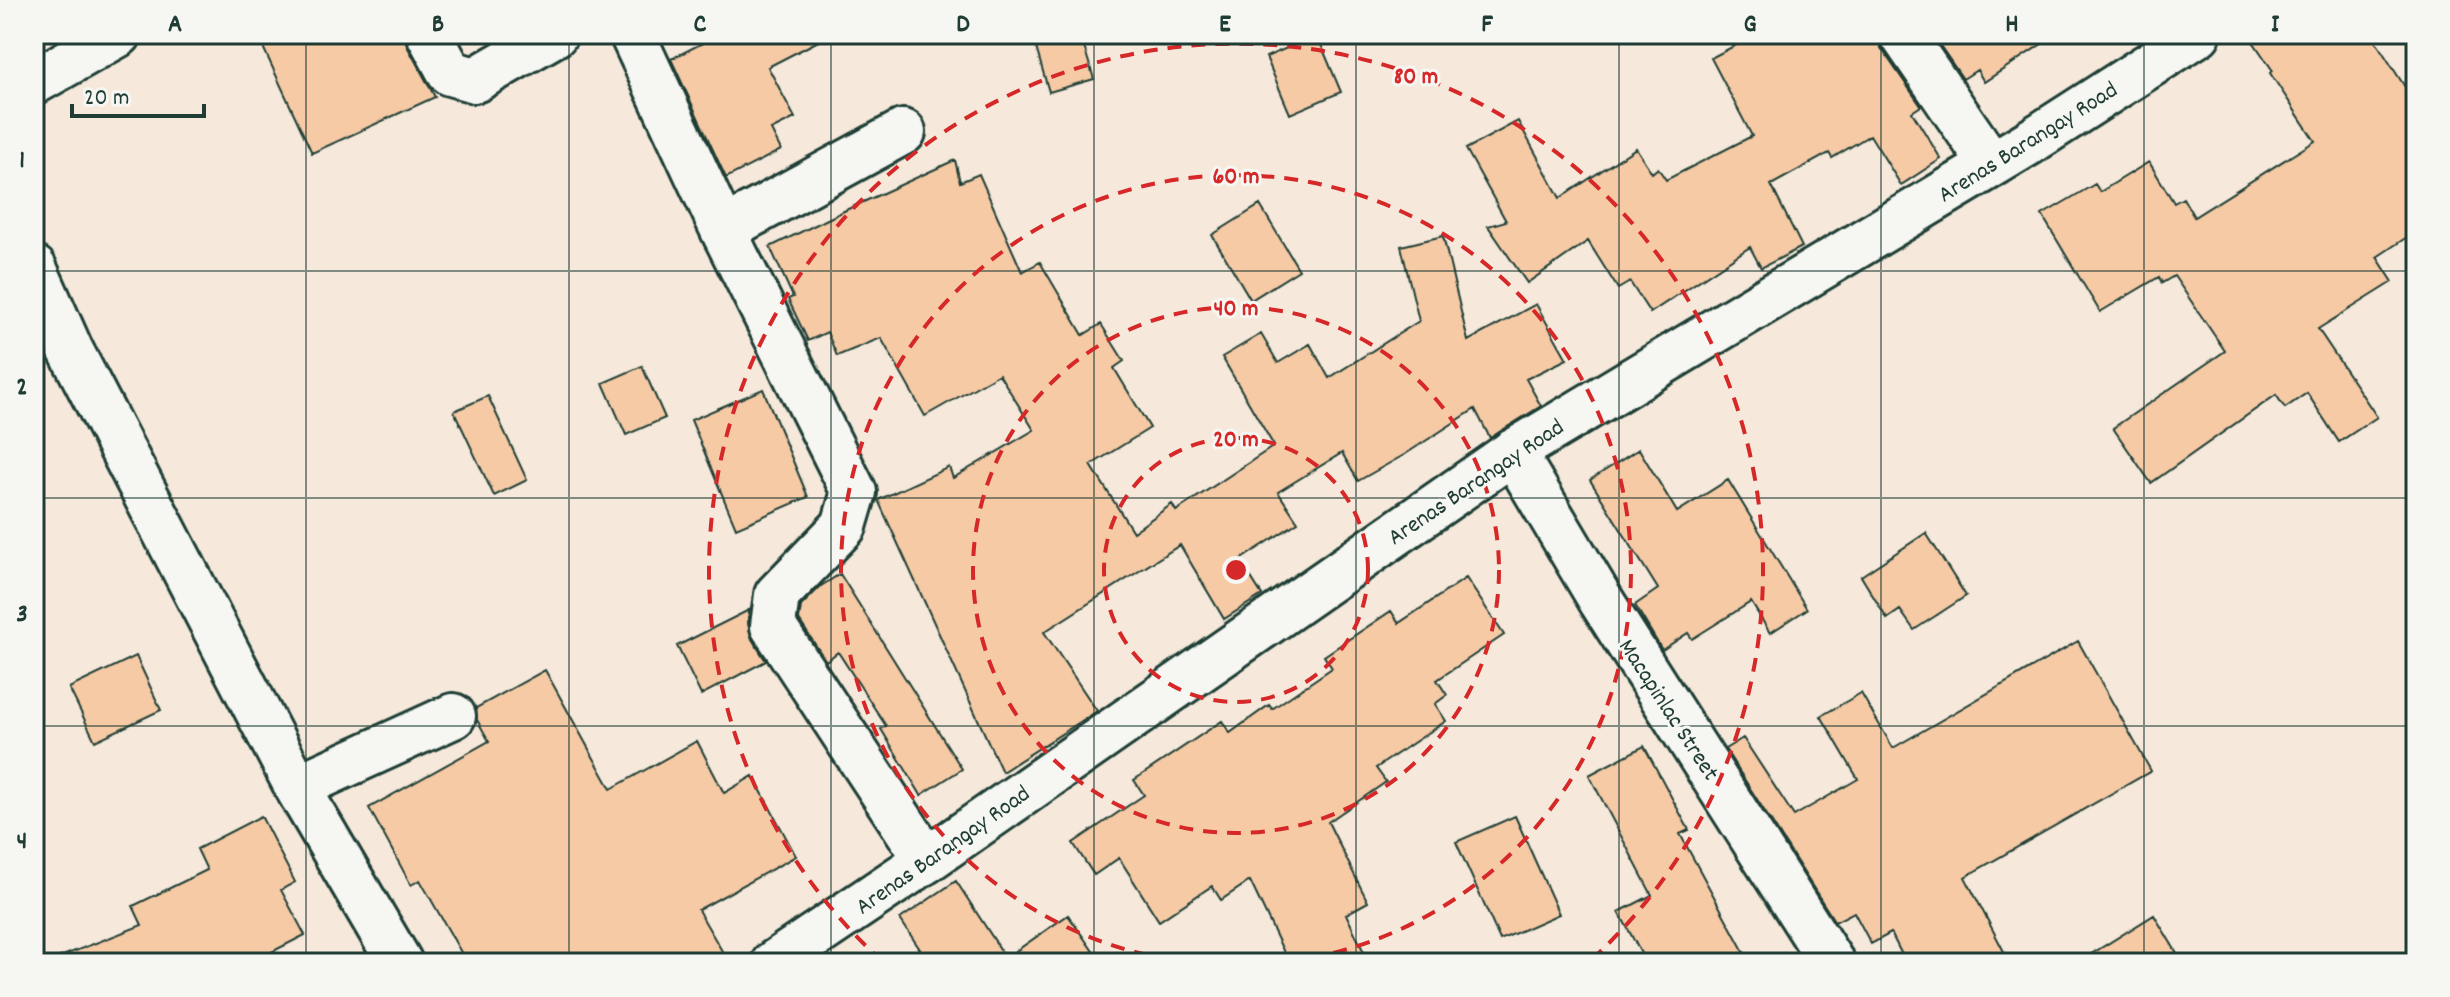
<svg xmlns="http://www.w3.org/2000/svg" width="2450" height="997" font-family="Dekko,sans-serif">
	<rect width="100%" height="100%" fill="#f6e9db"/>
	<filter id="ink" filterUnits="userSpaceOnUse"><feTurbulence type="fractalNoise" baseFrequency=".0125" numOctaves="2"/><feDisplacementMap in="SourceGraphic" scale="16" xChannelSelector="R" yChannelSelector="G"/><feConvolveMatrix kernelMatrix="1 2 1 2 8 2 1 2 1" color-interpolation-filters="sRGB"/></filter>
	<g filter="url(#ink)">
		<!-- building -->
		<path fill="#f7caa6" stroke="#1f3d34" stroke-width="2" d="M 257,34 L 404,34 L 407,46 L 435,97 L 312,153 Z
			M 720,34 L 832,34 L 768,67 L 795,118 L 771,130 L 781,150 L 726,178 L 671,59 Z
			M 1032,34 L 1080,34 L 1094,79 L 1049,92 Z
			M 1757,34 L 1877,34 L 1881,48 L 1921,106 L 1912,112 L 1941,159 L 1901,185 L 1870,135 L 1832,158 L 1829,153 L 1771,185 L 1802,247 L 1761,268 L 1750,247 L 1650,313 L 1630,282 L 1618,289 L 1588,241 L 1527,283 L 1488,226 L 1506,221 L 1466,149 L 1518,121 L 1560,198 L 1636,148 L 1652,173 L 1658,168 L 1666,180 L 1752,136 L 1711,58 Z
			M 1932,34 L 2057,34 L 1984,82 L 1977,70 L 1963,79 Z
			M 2248,34 L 2371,34 L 2416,104 L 2416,231 L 2377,257 L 2393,282 L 2318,329 L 2377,417 L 2339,442 L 2307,393 L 2285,408 L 2276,395 L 2151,483 L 2113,428 L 2225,351 L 2174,276 L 2162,283 L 2159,277 L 2100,312 L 2042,215 L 2095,184 L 2100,192 L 2149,162 L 2174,203 L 2183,198 L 2194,217 L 2315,141 L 2270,73 L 2273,71 Z
			M 1317,35 L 1341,92 L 1290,114 L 1266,57 Z
			M 955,160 L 960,182 L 979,174 L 1022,272 L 1040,262 L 1083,335 L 1101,324 L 1124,361 L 1114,368 L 1150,428 L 1091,465 L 1133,532 L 1172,504 L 1176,511 L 1274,446 L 1222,357 L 1261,334 L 1278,363 L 1310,344 L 1329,378 L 1419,321 L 1401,246 L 1443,236 L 1468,341 L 1536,304 L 1567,359 L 1526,379 L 1541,406 L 1490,438 L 1475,409 L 1404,455 L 1358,481 L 1342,453 L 1278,492 L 1298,522 L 1240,560 L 1262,595 L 1224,619 L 1180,545 L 1044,632 L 1097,711 L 1002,772 L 878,500 L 949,467 L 953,478 L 1034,430 L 999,374 L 925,416 L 881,338 L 837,356 L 827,332 L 808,341 L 788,299 L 793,297 L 770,247 L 848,209 Z
			M 1260,205 L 1299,270 L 1251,300 L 1212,235 Z
			M 642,366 L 665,418 L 626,435 L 603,383 Z
			M 763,389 L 808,497 L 736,528 L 691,420 Z
			M 488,396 L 527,480 L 494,496 L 454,411 Z
			M 1639,449 L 1677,512 L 1728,480 L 1807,609 L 1770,633 L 1751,602 L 1692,639 L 1688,633 L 1662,650 L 1635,605 L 1658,589 L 1590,480 Z
			M 1926,533 L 1966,596 L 1914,630 L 1900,610 L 1887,619 L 1861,576 Z
			M 840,574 L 962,769 L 921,795 L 881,729 L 886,726 L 838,652 L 826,661 L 799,620 L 801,606 L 821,586 Z
			M 1466,578 L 1504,635 L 1437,680 L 1447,695 L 1435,704 L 1446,721 L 1376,768 L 1386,782 L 1328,822 L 1368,902 L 1346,914 L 1369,963 L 1289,963 L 1250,881 L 1221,900 L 1212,886 L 1159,921 L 1119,858 L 1094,875 L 1073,843 L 1144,795 L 1134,780 L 1222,721 L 1230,733 L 1269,705 L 1272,709 L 1332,668 L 1324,656 L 1391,611 L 1399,623 Z
			M 749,610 L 748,624 L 752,639 L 766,661 L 701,695 L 677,646 Z
			M 2078,641 L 2151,771 L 1965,877 L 2010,963 L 1906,963 L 1891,933 L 1871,944 L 1854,912 L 1835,922 L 1725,749 L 1743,738 L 1794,816 L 1858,779 L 1821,716 L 1861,693 L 1893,748 Z
			M 136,656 L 161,710 L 95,741 L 69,688 Z
			M 545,670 L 611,789 L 697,741 L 724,793 L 753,776 L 796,856 L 698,910 L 729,963 L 467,963 L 420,880 L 411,885 L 369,808 L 489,741 L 477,720 L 476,708 Z
			M 1644,746 L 1689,830 L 1680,834 L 1750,963 L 1646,963 L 1619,912 L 1652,895 L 1589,775 Z
			M 261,816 L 295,882 L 281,890 L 305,935 L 250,963 L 53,963 L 52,960 L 142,925 L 133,906 L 207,870 L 197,849 Z
			M 1515,816 L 1559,914 L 1500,940 L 1456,842 Z
			M 956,881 L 1006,958 L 1068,915 L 1101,963 L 929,963 L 900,919 Z
			M 2154,915 L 2183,963 L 2077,963 Z"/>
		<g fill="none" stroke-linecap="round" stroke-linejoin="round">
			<defs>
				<path id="minor" d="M 429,34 L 450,73 L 475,80 L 555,34
					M 632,34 L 723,230 L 854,492 L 844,526 L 777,595 L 773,626 L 927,860
					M 1902,34 L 1991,164
					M 34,82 L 119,34
					M 723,230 L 903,132
					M 34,268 L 70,349 L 297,787
					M 1513,452 L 1602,602 L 1832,963
					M 400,963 L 297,787 L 453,716"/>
				<path id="tertiary" d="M 774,963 L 927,860 L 1513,452 L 2030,142 L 2198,34"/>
			</defs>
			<!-- minor casing -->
			<use href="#minor" stroke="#1f3d34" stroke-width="50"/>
			<!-- tertiary casing -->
			<use href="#tertiary" stroke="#1f3d34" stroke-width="50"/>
			<!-- minor -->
			<use href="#minor" stroke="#f6f6f2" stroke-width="44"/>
			<!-- tertiary -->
			<use href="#tertiary" stroke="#f6f6f2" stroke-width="44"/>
		</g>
	</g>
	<!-- grid -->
	<path fill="none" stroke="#1f3d34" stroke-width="2" stroke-opacity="0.55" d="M 306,34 L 306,963M 569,34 L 569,963M 831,34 L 831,963M 1094,34 L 1094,963M 1356,34 L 1356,963M 1619,34 L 1619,963M 1881,34 L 1881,963M 2144,34 L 2144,963M 34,271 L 2416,271M 34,498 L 2416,498M 34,726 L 2416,726"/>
	<!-- distance rings -->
	<g fill="none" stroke="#d62828" stroke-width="4" stroke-dasharray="14 10">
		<circle cx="1236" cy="570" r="132"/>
		<circle cx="1236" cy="570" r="263"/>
		<path d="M1195 963A395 395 0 1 1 1277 963"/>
		<path d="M883 962A527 527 0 1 1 1589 962"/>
	</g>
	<g text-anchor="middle" stroke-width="6" stroke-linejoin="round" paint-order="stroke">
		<!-- street labels -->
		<g font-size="24" fill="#1f3d34" stroke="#f6f6f2">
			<text transform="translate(2027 141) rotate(-32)" y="8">Arenas Barangay Road</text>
			<text transform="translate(1475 481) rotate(-34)" y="8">Arenas Barangay Road</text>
			<text transform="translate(1670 709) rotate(57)" y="8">Macapinlac Street</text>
			<text transform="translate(942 849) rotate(-35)" y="8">Arenas Barangay Road</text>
		</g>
	</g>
	<circle cx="1236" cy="570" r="12" fill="#d62828" stroke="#f6f6f2" stroke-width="4"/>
	<g font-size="24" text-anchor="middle" font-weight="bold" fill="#d62828" stroke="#f6f6f2" stroke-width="6" stroke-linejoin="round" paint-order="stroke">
		<text x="1416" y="83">80 m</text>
		<text x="1236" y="183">60 m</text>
		<text x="1236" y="315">40 m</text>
		<text x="1236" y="446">20 m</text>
	</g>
	<!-- margin -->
	<rect width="2450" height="997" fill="none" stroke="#f6f6f2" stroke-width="88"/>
	<!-- scale -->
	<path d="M72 104v12h132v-12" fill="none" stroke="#1f3d34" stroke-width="4"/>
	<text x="84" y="104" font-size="24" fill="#1f3d34" stroke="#f6f6f2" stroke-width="6" paint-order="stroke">20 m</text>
	<rect x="44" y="44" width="2362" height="909" fill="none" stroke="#1f3d34" stroke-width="3"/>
	<g font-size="26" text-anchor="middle" font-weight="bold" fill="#1f3d34">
		<text x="175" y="31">A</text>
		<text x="438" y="31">B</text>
		<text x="700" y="31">C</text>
		<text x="963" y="31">D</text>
		<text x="1225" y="31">E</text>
		<text x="1487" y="31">F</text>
		<text x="1750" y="31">G</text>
		<text x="2012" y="31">H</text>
		<text x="2275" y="31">I</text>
		<text x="22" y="167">1</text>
		<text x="22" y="394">2</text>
		<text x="22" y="621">3</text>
		<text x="22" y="848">4</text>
	</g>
</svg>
